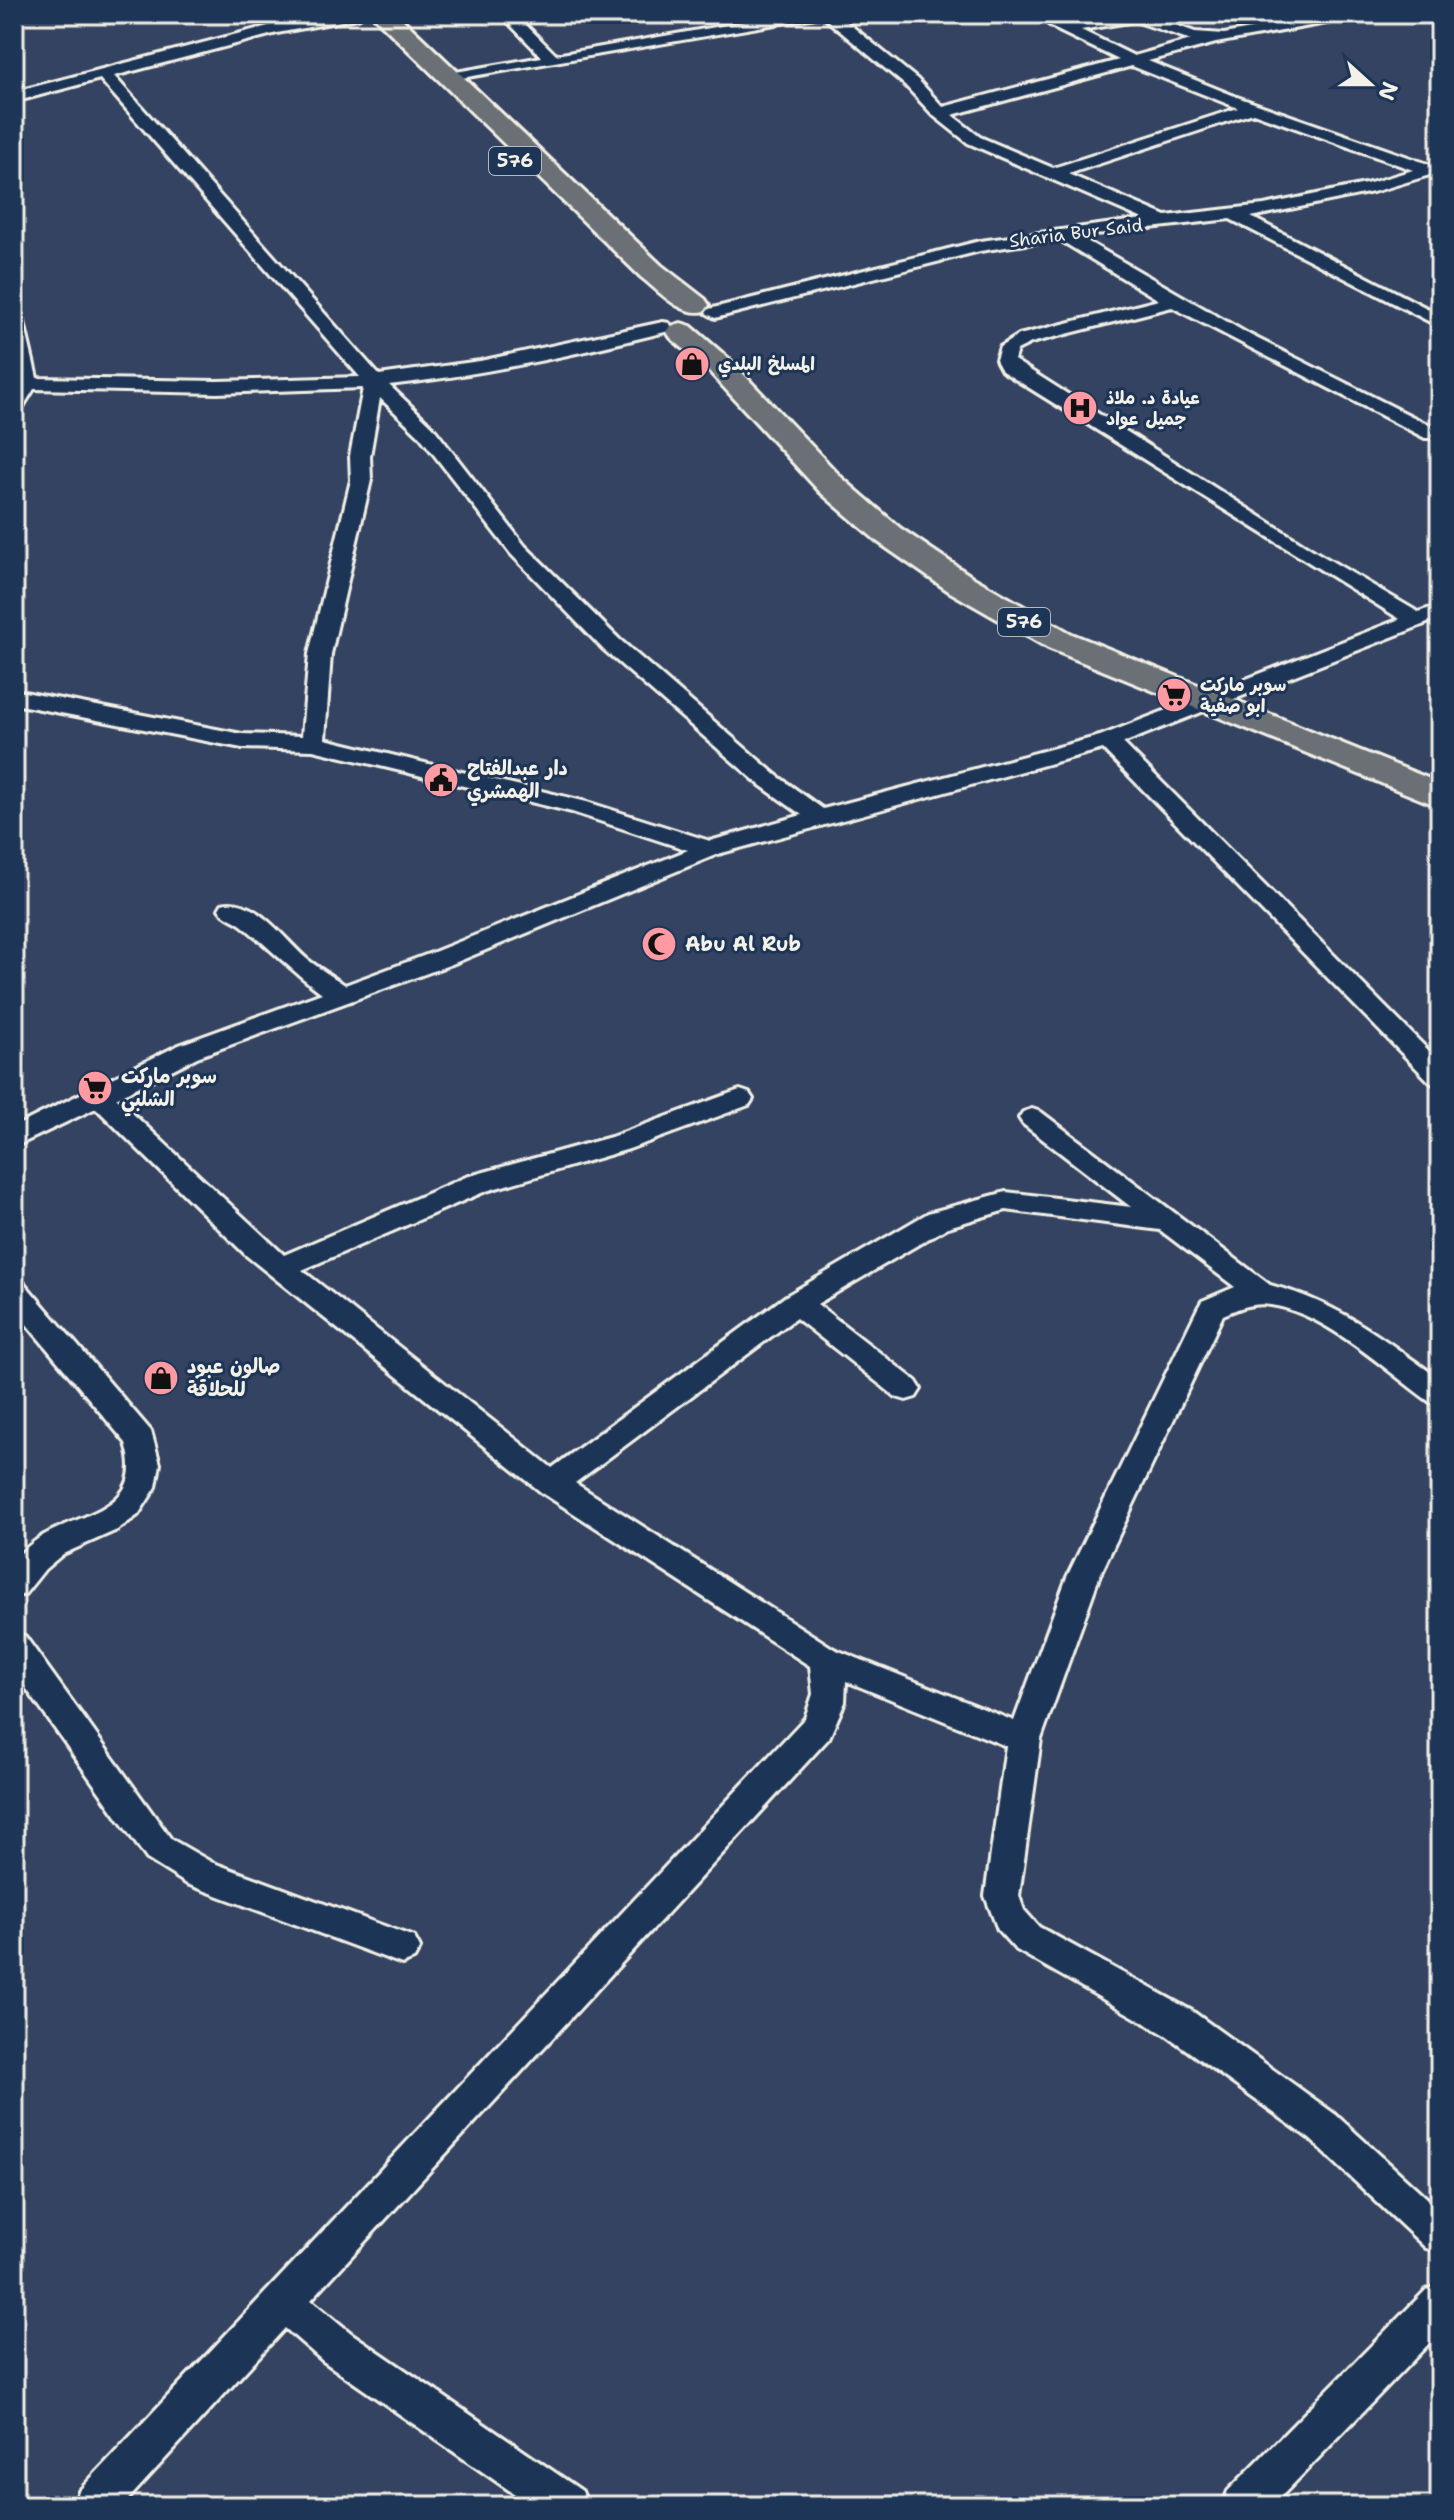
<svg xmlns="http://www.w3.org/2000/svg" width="1454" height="2520" font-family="'Shantell Sans','Playpen Sans Arabic',sans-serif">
	<rect width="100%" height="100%" fill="#344361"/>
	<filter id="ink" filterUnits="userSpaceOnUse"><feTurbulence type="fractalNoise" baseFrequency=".0125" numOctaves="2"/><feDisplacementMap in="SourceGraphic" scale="16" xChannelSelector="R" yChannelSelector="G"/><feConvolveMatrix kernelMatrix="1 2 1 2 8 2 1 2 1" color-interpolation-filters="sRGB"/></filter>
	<g filter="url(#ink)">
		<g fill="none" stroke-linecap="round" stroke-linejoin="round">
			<defs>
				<path id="minor" d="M 333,14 L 365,14 L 358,18 L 277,33 L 114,76 L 379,375 L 480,361 L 663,322 L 669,323 L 672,327 L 669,331 C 577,354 483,375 389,385 L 432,426 L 525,546 L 619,639 L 776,775 L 823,809 L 1100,736 L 1400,619 L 1002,371 L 996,360 L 1000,347 L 1019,335 L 1159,300 L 1058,239 L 980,251 L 715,318 L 706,313 L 709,309 L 980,241 L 1143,219 L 968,143 L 934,116 L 905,85 L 822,16 L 444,81 L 442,78 L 450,73 L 542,57 L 500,14 L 515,14 L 556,55 L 790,14 L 837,14 L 917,79 L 943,107 L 1119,60 L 1059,31 L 1033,14 L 1051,14 L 1068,23 L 1121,14 L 1145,14 L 1195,32 L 1224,34 L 1331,14 L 1361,14 L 1354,18 L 1216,43 L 1148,61 L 1237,97 L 1431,165 L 1440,162 L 1440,172 L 1373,192 L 1251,217 L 1440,315 L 1440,327 L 1230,219 L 1078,236 L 1250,335 L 1439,430 L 1439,438 L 1425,438 L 1172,307 L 1031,343 L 1017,350 L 1014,360 L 1316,552 L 1418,612 L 1440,605 L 1440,618 L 1123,743 L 1440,1062 L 1440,1086 L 1431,1083 L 1103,749 L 718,854 L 452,964 L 197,1057 L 116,1098 L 284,1255 L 466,1177 L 611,1137 L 731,1093 L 740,1090 L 749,1093 L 753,1099 L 749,1105 L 629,1149 L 486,1191 L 302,1270 L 552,1468 L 786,1296 L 928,1213 L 1006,1192 L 1131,1207 L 1023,1124 L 1019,1118 L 1023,1112 L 1032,1109 L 1041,1112 L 1270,1285 C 1342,1304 1381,1338 1440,1379 L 1440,1405 L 1430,1402 C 1385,1370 1326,1313 1271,1305 C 1253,1302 1239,1308 1223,1315 L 1099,1577 L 1041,1739 L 1019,1896 L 1024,1910 L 1039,1927 L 1192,2011 L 1336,2115 L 1440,2210 L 1440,2253 L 1426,2248 L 1310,2139 L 1166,2035 L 1015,1949 L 998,1930 L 985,1896 L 1006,1746 L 846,1681 L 845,1702 L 829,1738 L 311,2300 L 351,2333 L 582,2491 L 588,2506 L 532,2506 L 323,2361 L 285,2328 L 122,2506 L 73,2506 L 79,2491 L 805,1718 L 813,1694 L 810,1666 L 541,1492 L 247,1256 L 96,1108 L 14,1147 L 14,1127 L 179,1045 L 322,993 C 294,973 271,949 244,927 C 236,920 225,918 219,909 L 222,904 C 255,895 286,942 308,960 C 320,969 333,977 345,985 L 434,952 L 688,850 L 572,812 L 313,750 L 242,748 L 14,704 L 14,690 L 242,734 L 302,736 L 309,654 L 351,480 L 350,456 L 363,388 L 217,393 L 34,389 L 21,410 L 14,412 L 14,377 L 18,377 L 14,358 L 14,313 L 23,318 L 37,378 L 217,381 L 360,377 L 100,79 L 14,102 L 14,92 L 276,24 ZM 1135,21 L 1188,39 L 1191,40 L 1134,56 L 1081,30 ZM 1132,66 L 1238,108 L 1053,168 L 980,137 L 952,115 ZM 1253,113 L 1413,170 L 1370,183 L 1264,205 L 1166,216 L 1068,174 ZM 380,398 L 418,434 L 511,554 L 603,649 L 760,785 L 802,815 L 710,841 L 587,802 L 325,739 L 331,654 L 371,480 L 370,456 ZM 1006,1210 L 1160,1230 L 1235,1287 L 1202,1301 L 1198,1308 L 1067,1577 L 1014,1721 L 834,1649 L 575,1483 L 796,1318 L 896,1397 L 906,1400 L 916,1397 L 921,1389 L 916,1381 L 817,1304 L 948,1227 Z
					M 14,1280 L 24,1283 L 151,1431 L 160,1464 L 156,1487 L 138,1515 L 117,1530 L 63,1554 L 45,1569 L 25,1594 L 14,1597 L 14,1561 L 17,1557 C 27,1547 38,1537 52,1531 C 93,1511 145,1504 126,1443 L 14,1309 Z
					M 14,1632 L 25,1636 L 171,1839 L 211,1862 L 414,1937 L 420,1948 L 414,1959 L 402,1964 L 187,1884 L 147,1859 L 14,1671 Z
					M 1440,2285 L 1440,2332 L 1272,2506 L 1222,2506 L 1228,2491 L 1426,2290 Z"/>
				<path id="primary" d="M 371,14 L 397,14 L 661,265 L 705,299 L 709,305 L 705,311 C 681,317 659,291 641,277 Z
					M 681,323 L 691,326 L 728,358 L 842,478 L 900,528 L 974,578 L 1072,634 L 1440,783 L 1440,807 L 1048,648 L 950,592 L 878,542 L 820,492 L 708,370 L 671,338 L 667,332 L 671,326 Z"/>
			</defs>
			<!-- minor casing -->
			<use href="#minor" stroke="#f4f1e8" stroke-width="6"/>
			<!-- primary casing -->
			<use href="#primary" stroke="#f4f1e8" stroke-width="6"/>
			<!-- minor -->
			<use href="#minor" fill="#1d3557" fill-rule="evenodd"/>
			<!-- primary -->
			<use href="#primary" fill="#6b7074" fill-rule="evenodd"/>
		</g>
	</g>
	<!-- icons -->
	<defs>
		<symbol id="shop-disc" viewBox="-11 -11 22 22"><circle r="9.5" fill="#ff9aa2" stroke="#1d3557"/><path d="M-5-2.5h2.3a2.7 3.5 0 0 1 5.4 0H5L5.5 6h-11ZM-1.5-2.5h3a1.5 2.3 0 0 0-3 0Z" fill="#111"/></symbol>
		<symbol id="hospital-disc" viewBox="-11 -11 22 22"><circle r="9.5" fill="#ff9aa2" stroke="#1d3557"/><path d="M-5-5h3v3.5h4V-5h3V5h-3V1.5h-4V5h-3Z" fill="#111"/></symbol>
		<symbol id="supermarket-disc" viewBox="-11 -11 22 22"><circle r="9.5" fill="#ff9aa2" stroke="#1d3557"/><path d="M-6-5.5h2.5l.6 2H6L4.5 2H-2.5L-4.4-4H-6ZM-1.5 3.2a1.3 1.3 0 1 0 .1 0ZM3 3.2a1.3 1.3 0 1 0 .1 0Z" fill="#111"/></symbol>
		<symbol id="civic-disc" viewBox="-11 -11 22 22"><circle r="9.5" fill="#ff9aa2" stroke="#1d3557"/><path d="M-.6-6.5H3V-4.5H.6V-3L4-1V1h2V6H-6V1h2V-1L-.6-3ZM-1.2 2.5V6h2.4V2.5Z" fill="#111"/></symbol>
		<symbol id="mosque-disc" viewBox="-11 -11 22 22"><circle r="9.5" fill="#ff9aa2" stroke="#1d3557"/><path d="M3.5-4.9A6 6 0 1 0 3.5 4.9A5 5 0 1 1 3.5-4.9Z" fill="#111"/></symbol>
	</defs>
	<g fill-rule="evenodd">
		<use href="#shop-disc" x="672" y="344" width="40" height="40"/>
		<use href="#hospital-disc" x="1060" y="388" width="40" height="40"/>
		<use href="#supermarket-disc" x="1154" y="675" width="40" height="40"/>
		<use href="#civic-disc" x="421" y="760" width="40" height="40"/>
		<use href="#mosque-disc" x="639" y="924" width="40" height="40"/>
		<use href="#supermarket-disc" x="75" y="1068" width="40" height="40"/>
		<use href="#shop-disc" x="141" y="1358" width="40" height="40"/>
	</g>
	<g text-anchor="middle" stroke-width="6" stroke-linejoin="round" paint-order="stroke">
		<!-- shield labels -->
		<g fill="#1d3557" stroke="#b4b9bc" stroke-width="2">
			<rect x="489" y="147" width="52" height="28" rx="6"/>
			<rect x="998" y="608" width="52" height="28" rx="6"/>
		</g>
		<g font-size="18" font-weight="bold" fill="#f4f1e8">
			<text x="515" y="167">576</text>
			<text x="1024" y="628">576</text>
		</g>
		<!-- far-street labels -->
		<g font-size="18" fill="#f4f1e8" stroke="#1d3557">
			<text transform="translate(1076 233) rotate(-7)" y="6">Sharia Bur Said</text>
		</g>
		<!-- far-poi labels -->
		<g font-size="18" font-weight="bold" fill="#f4f1e8" stroke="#1d3557" text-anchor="start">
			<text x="718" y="370">المسلخ البلدي</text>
			<text x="1106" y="404">عيادة د. ملاذ<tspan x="1106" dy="21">جميل عواد</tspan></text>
			<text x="1200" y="691">سوبر ماركت<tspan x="1200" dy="21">ابو صفية</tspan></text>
		</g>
		<!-- poi labels -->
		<g font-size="20" font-weight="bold" fill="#f4f1e8" stroke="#1d3557" text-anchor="start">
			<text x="467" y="775">دار عبدالفتاح<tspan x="467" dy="23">الهمشري</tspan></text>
			<text x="685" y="951">Abu Al Rub</text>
			<text x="121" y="1083">سوبر ماركت<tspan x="121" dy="23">الشلبي</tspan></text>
			<text x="187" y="1373">صالون عبود<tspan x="187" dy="23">للحلاقة</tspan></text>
		</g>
	</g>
	<!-- margin -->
	<rect width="1454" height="2520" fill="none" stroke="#1d3557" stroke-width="48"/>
	<rect x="24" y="24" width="1406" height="2472" fill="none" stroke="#f4f1e8" stroke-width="3" filter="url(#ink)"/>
	<!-- north arrow -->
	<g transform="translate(1370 84) rotate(111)" stroke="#1d3557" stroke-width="6" paint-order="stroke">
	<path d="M0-6L14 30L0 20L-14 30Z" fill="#f4f1e8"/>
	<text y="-12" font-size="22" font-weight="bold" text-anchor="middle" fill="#f4f1e8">N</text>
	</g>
</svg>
